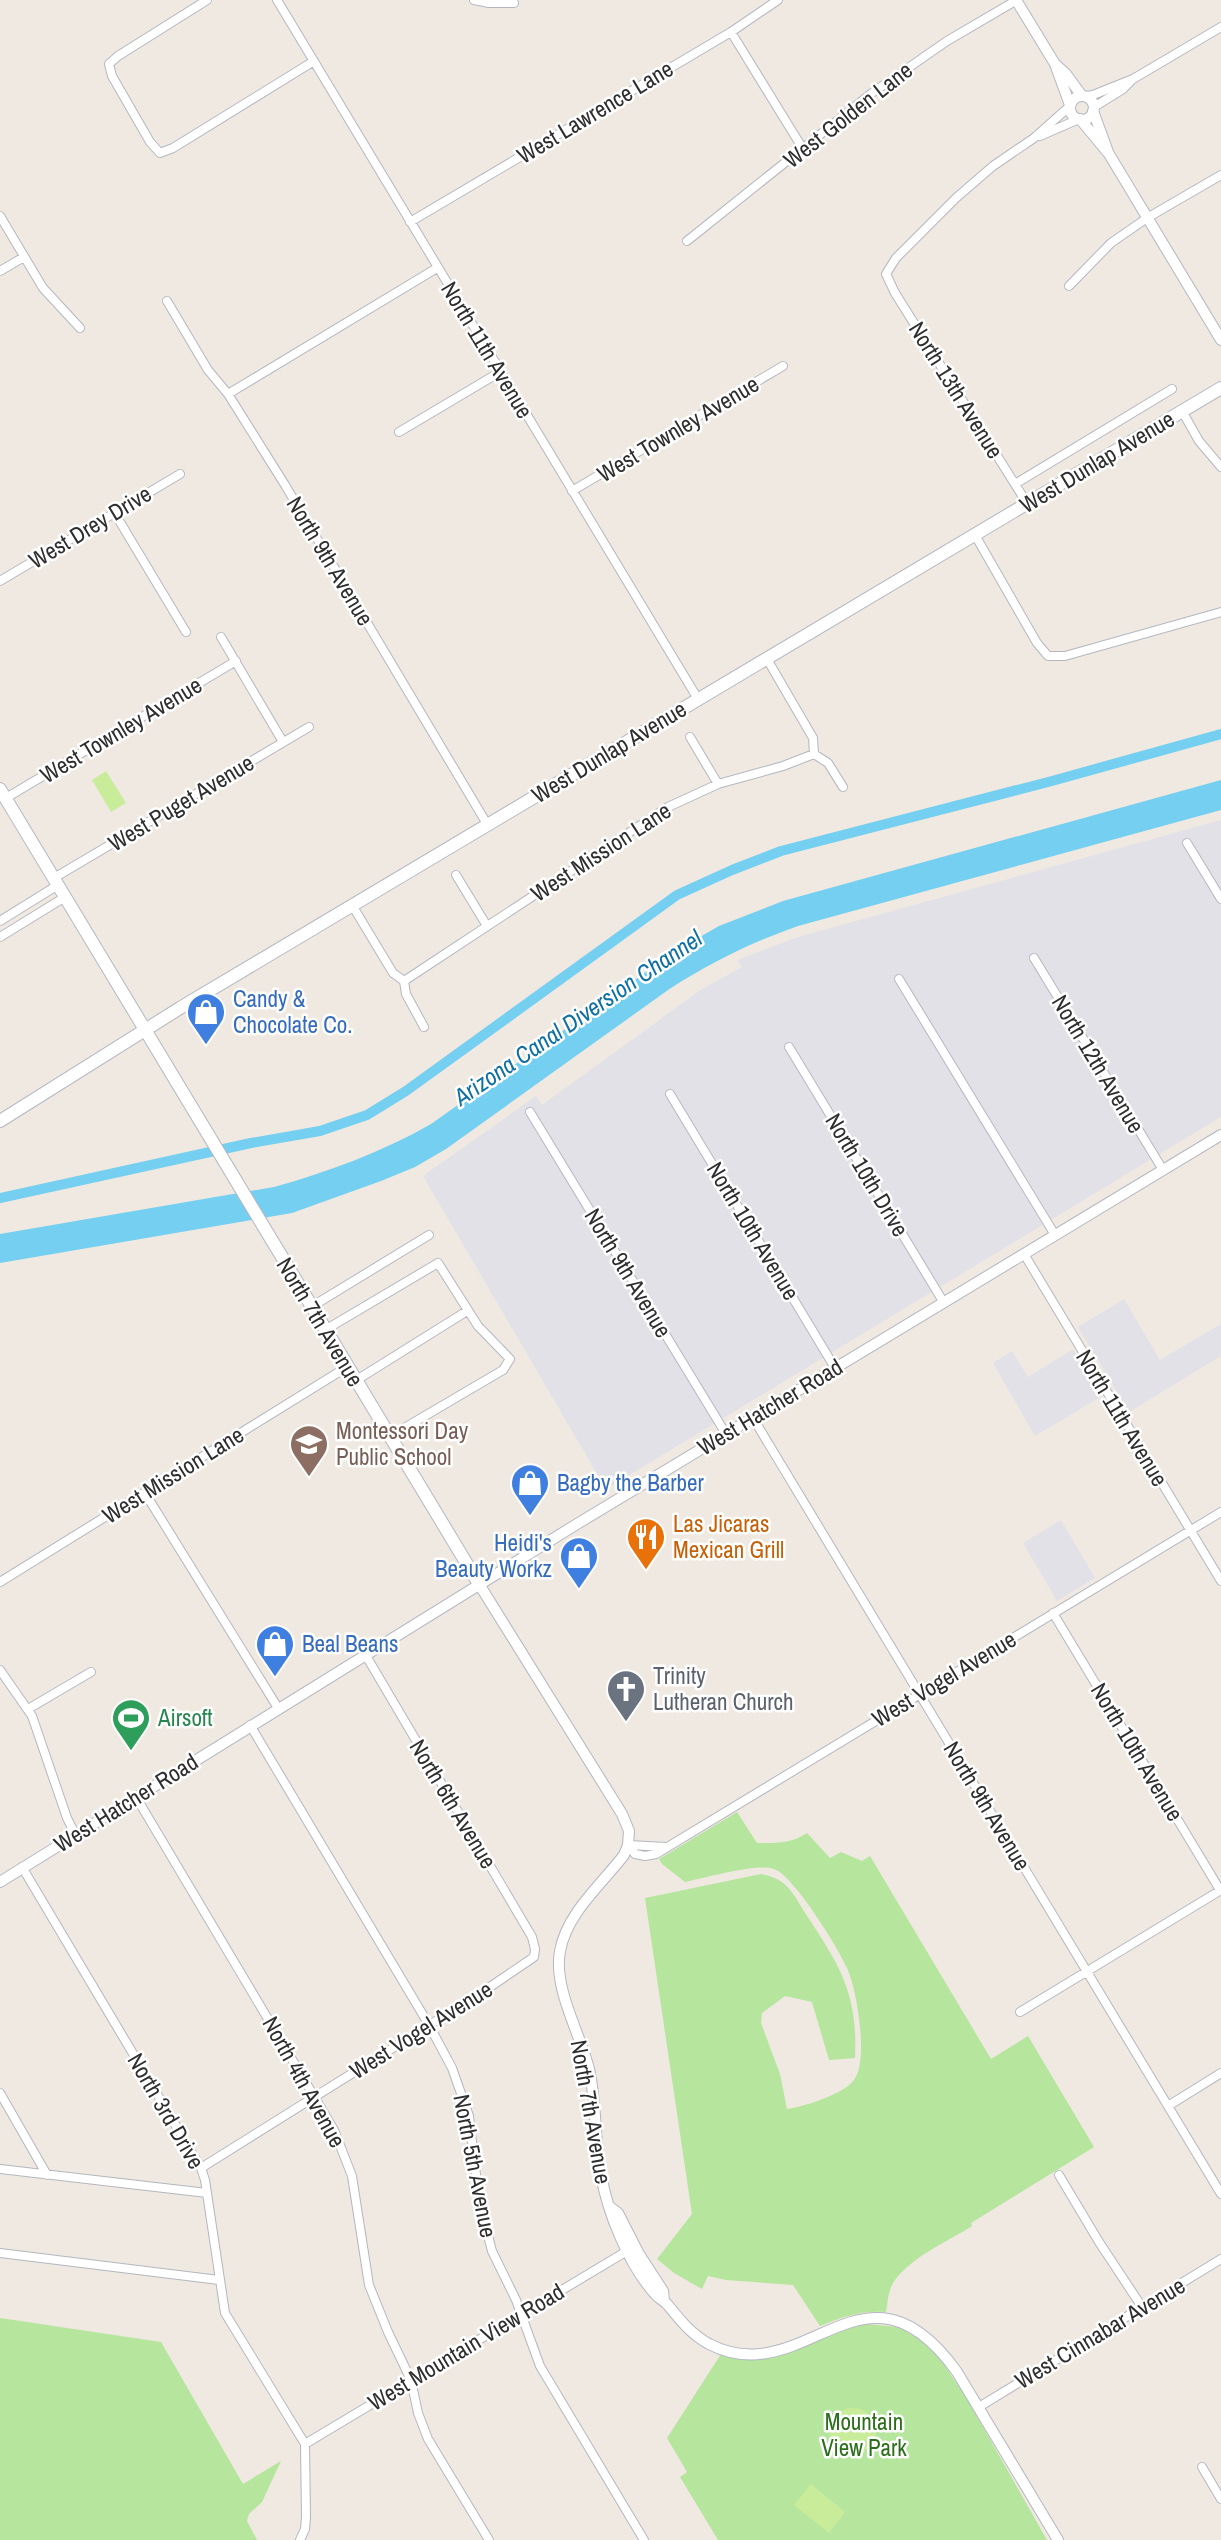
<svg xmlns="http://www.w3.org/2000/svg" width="1221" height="2540" font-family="'Archivo Narrow',sans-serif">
	<rect width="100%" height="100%" fill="#efe9e1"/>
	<!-- industrial -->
	<path fill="#e3e1e8" d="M 1221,820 L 1221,1117 L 606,1489 L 423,1176 L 536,1096 L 542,1105 L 702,989 L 742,967 L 737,960 L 798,937 Z
		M 1124,1299 L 1160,1360 L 1221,1324 L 1221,1356 L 1129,1412 L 1078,1327 Z
		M 1073,1349 L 1102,1396 L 1035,1436 L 993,1363 L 1012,1351 L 1028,1377 Z
		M 1061,1520 L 1095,1578 L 1057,1601 L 1023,1543 Z"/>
	<!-- green -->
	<path fill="#b6e59e" d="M 737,1812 L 757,1843 C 775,1843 791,1844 807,1833 L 830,1858 L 841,1852 L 862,1861 L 870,1856 L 991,2059 L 1028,2036 L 1094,2147 L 971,2223 L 972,2226 C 947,2242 913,2256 895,2280 C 888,2289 888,2301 886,2312 C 861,2310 842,2317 820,2326 L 793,2285 L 726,2280 L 708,2276 L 702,2289 L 674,2273 L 657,2259 L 692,2214 L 645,1898 L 761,1874 C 789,1879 793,1894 807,1916 C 841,1967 858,1995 855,2058 L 829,2060 L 812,2002 L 785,1996 L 762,2013 L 761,2023 L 780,2074 L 787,2109 C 803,2107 844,2094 854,2080 C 869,2061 857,1987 846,1966 C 837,1946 793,1875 774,1869 C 756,1863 706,1878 685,1882 L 662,1864 L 659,1859 Z
		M 0,2318 L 161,2342 L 243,2484 L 281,2461 L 262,2502 L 249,2514 L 247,2521 L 257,2540 L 0,2540 Z
		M 866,2324 L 898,2327 L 925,2342 L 936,2353 L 966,2397 L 1047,2540 L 718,2540 L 680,2477 L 687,2472 L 667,2438 L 721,2354 C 778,2371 814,2336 866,2324 Z"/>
	<!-- pitch -->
	<path fill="#c9ec9a" d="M 106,771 L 126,803 L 111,812 L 92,780 Z
		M830 2431a23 23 0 1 1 46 0a23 23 0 1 1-46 0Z
		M 811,2484 L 845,2512 L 829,2533 L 794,2505 Z"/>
	<!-- water -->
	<path fill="#75cff0" d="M 1221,780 L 1221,810 L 798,926 C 752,942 709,963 668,990 L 446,1149 L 415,1167 L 381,1181 L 292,1213 L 0,1263 L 0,1234 L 274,1187 C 328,1172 382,1152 431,1124 L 677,950 L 719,926 L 783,901 Z"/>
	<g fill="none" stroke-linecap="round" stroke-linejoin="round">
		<!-- canal -->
		<path stroke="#75cff0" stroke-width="10" d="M 0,1198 L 251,1143 L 320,1131 L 367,1115 L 406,1091 L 677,895 L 732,870 L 781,851 L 1052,781 L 1221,734"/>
		<defs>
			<path id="minor" d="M 207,0 L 118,56 L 109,64 L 112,76 L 150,142 L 160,153 L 173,148 L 314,61
				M 277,0 L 698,699
				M 474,0 L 489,3 L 514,3
				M 731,32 L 803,149
				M 1085,96 L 1093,95 L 1133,79 L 1221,27
				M 1094,107 L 1123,89 L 1131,81
				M 1040,136 L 1079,119
				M 0,216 L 43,288 L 80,328
				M 410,222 L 731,32 L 778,0
				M 687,241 L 872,93 L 947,41 L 1017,0
				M 0,271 L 24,257
				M 1069,286 L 1111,243 L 1147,218 L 1221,175
				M 167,301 L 208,370 L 228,394 L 285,485 L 487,824
				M 228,394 L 437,268
				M 1182,411 L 1199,441 L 1221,467
				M 399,432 L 500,372
				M 1015,484 L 1172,389
				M 572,491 L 783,366
				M 1028,505 L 895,293 L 886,274 L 896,258 L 956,198 L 993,166 L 1034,138 L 1070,106
				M 114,512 L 186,632
				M 975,535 L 1037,643 L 1048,656 L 1065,656 L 1221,612
				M 0,581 L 180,474
				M 221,637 L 283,742
				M 767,659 L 813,738 L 814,754 L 828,763 L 843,787
				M 690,737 L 718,784
				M 6,798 L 236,661
				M 1187,843 L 1221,899
				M 456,875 L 487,926
				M 54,878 L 309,727
				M 352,905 L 393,973 L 404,981 L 406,994 L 424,1027
				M 0,921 L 58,885
				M 0,937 L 65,897
				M 1034,958 L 1163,1170
				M 899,979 L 1055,1235
				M 404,981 L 668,807 L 718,784 L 783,766 L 814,754
				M 789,1047 L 944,1303
				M 670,1094 L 835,1368
				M 530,1112 L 726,1434
				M 1024,1254 L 1221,1581
				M 311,1307 L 429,1235
				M 325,1330 L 438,1263 L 478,1326 L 510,1359 L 503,1370 L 389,1437
				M 355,1381 L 467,1311
				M 753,1418 L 1221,2194
				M 145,1493 L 278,1708
				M 0,1582 L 347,1367
				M 1053,1613 L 1220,1890
				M 0,1670 L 32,1716 L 67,1818 L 75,1834
				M 28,1709 L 91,1672
				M 250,1725 L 429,2025 L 452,2068 L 469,2116 L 479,2201 L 492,2251 L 516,2300 L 540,2366 L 644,2540
				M 136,1797 L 334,2130 L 352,2176 L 369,2285 L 388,2332 L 411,2380 L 418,2413 L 428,2439 L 489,2540
				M 628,1845 L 635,1854 L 645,1856 L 656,1854 L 1221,1512
				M 628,1845 L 667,1847
				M 22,1867 L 201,2168 L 205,2180 L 225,2313 L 305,2444
				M 1020,2012 L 1221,1890
				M 0,2093 L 47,2175
				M 1168,2106 L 1221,2073
				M 201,2168 L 487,1989 L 534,1957 L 535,1949 L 532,1937 L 365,1654
				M 0,2169 L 207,2193
				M 1059,2175 L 1099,2242 L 1142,2307
				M 0,2253 L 219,2280
				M 979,2407 L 1221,2259
				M 305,2444 L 627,2251
				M 1202,2467 L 1221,2499
				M 300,2540 L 305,2529 L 306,2517 L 305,2444"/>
			<path id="tertiary" d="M 1016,0 L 1055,64 L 1066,74 L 1082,96
				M 1055,64 L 1070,105
				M1070 108a12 12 0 1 1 24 0a12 12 0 1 1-24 0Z
				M 1093,111 L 1108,152
				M 1080,119 L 1109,154 L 1221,340
				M 479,1584 L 622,1814 L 629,1831 L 628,1845 L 624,1855 C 601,1885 567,1913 560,1951 C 553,1988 580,2033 589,2069 C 597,2104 594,2139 601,2174 C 607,2212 629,2265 655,2294 C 658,2298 663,2300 667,2304 C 680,2320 691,2334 709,2344 C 806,2394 864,2242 957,2372 L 1058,2540
				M 0,1882 L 577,1524 L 1221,1135
				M 610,2207 L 618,2213 L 639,2254 L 663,2291 L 664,2301"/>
			<path id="secondary" d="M 0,789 L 479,1584
				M 0,1121 L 180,1008 L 1221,388"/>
		</defs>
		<!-- minor casing -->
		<use href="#minor" stroke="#b4b7c1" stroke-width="10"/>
		<!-- tertiary casing -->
		<use href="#tertiary" stroke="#b4b7c1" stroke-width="12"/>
		<!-- secondary casing -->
		<use href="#secondary" stroke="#b4b7c1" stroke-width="14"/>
		<!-- minor -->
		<use href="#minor" stroke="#fff" stroke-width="8"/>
		<!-- tertiary -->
		<use href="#tertiary" stroke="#fff" stroke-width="10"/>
		<!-- secondary -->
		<use href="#secondary" stroke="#fff" stroke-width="12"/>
	</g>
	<!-- icons -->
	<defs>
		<symbol id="shop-pin" viewBox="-11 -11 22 30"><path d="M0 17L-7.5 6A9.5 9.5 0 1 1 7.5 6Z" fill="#3f7fe0" stroke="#fff"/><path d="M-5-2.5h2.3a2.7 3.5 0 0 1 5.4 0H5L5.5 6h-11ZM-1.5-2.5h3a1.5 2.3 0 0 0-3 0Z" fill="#fff"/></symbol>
		<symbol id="school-pin" viewBox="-11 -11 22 30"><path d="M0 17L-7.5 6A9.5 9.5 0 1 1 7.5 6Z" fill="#8d6e63" stroke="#fff"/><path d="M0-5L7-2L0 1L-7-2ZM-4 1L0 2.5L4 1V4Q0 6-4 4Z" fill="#fff"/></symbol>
		<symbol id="restaurant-pin" viewBox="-11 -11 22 30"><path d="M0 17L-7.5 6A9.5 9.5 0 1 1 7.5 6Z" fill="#e8710a" stroke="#fff"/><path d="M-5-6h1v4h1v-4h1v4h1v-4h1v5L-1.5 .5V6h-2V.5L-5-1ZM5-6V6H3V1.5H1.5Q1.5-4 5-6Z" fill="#fff"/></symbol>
		<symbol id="church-pin" viewBox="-11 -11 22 30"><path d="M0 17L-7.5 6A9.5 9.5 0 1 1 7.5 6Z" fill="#6b7280" stroke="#fff"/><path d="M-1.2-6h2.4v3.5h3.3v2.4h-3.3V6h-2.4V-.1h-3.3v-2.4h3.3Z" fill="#fff"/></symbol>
		<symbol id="stadium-pin" viewBox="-11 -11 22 30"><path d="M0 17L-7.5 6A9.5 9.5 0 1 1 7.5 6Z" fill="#2e9e5b" stroke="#fff"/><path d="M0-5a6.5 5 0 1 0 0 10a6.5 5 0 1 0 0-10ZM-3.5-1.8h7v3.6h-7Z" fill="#fff"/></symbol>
	</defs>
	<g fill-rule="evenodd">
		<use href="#shop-pin" x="184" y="990" width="44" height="60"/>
		<use href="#school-pin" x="287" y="1422" width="44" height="60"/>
		<use href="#shop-pin" x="508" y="1461" width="44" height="60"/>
		<use href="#restaurant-pin" x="624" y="1515" width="44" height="60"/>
		<use href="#shop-pin" x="557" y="1534" width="44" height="60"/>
		<use href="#shop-pin" x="253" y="1622" width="44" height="60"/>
		<use href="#church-pin" x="604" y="1667" width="44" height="60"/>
		<use href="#stadium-pin" x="109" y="1696" width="44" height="60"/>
	</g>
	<g text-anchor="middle" stroke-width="5" stroke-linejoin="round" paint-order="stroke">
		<!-- street labels -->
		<g font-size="23" fill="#2e2e2e" stroke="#fff">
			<text transform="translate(595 112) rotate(-31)" y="8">West Lawrence Lane</text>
			<text transform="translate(848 115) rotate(-38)" y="8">West Golden Lane</text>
			<text transform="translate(487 350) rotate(59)" y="8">North 11th Avenue</text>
			<text transform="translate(956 390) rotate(58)" y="8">North 13th Avenue</text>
			<text transform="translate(678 429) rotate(-31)" y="8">West Townley Avenue</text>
			<text transform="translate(1097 462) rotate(-31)" y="8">West Dunlap Avenue</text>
			<text transform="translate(90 527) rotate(-31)" y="8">West Drey Drive</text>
			<text transform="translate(330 561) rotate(59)" y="8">North 9th Avenue</text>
			<text transform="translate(121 730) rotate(-31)" y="8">West Townley Avenue</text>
			<text transform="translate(609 752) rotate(-31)" y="8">West Dunlap Avenue</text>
			<text transform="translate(181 803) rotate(-31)" y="8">West Puget Avenue</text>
			<text transform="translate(601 852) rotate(-33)" y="8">West Mission Lane</text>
			<text transform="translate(1098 1064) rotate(59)" y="8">North 12th Avenue</text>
			<text transform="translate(867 1175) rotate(59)" y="8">North 10th Drive</text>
			<text transform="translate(753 1231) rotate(59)" y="8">North 10th Avenue</text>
			<text transform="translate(628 1273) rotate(59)" y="8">North 9th Avenue</text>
			<text transform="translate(320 1322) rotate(59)" y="8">North 7th Avenue</text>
			<text transform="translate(770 1407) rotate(-31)" y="8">West Hatcher Road</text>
			<text transform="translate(1122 1418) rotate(59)" y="8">North 11th Avenue</text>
			<text transform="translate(173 1475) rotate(-32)" y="8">West Mission Lane</text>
			<text transform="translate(944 1679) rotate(-31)" y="8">West Vogel Avenue</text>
			<text transform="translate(1137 1752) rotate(59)" y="8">North 10th Avenue</text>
			<text transform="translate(126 1803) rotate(-32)" y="8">West Hatcher Road</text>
			<text transform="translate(453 1804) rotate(59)" y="8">North 6th Avenue</text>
			<text transform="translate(987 1806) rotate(59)" y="8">North 9th Avenue</text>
			<text transform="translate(421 2030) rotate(-32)" y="8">West Vogel Avenue</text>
			<text transform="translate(304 2082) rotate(61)" y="8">North 4th Avenue</text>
			<text transform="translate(166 2111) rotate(60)" y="8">North 3rd Drive</text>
			<text transform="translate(591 2112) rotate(80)" y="8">North 7th Avenue</text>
			<text transform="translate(475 2166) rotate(79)" y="8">North 5th Avenue</text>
			<text transform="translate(1100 2333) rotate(-31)" y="8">West Cinnabar Avenue</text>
			<text transform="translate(466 2347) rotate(-31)" y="8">West Mountain View Road</text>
		</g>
		<!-- shop labels -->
		<g font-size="23" fill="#366cbe" stroke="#fff" text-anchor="start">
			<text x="233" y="1007">Candy &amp;<tspan x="233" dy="26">Chocolate Co.</tspan></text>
			<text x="557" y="1491">Bagby the Barber</text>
			<text x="552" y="1551" text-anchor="end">Heidi's<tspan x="552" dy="26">Beauty Workz</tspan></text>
			<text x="302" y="1652">Beal Beans</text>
		</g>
		<!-- education labels -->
		<g font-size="23" fill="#785e54" stroke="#fff" text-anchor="start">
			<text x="336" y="1439">Montessori Day<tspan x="336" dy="26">Public School</tspan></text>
		</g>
		<!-- food labels -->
		<g font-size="23" fill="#c56008" stroke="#fff" text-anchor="start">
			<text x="673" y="1532">Las Jicaras<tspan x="673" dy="26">Mexican Grill</tspan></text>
		</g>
		<!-- worship labels -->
		<g font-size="23" fill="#5b616d" stroke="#fff" text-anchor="start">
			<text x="653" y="1684">Trinity<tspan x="653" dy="26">Lutheran Church</tspan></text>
		</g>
		<!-- leisure labels -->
		<g font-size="23" fill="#27864d" stroke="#fff" text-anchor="start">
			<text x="158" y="1726">Airsoft</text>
		</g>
		<!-- park labels -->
		<g font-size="23" fill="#2c6e1b" stroke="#fff">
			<text x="864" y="2430">Mountain<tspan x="864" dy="26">View Park</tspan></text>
		</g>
		<!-- water labels -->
		<g font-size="24" font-style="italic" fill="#0d6fa3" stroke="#fff">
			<text transform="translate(578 1018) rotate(-34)" y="8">Arizona Canal Diversion Channel</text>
		</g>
	</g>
</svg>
